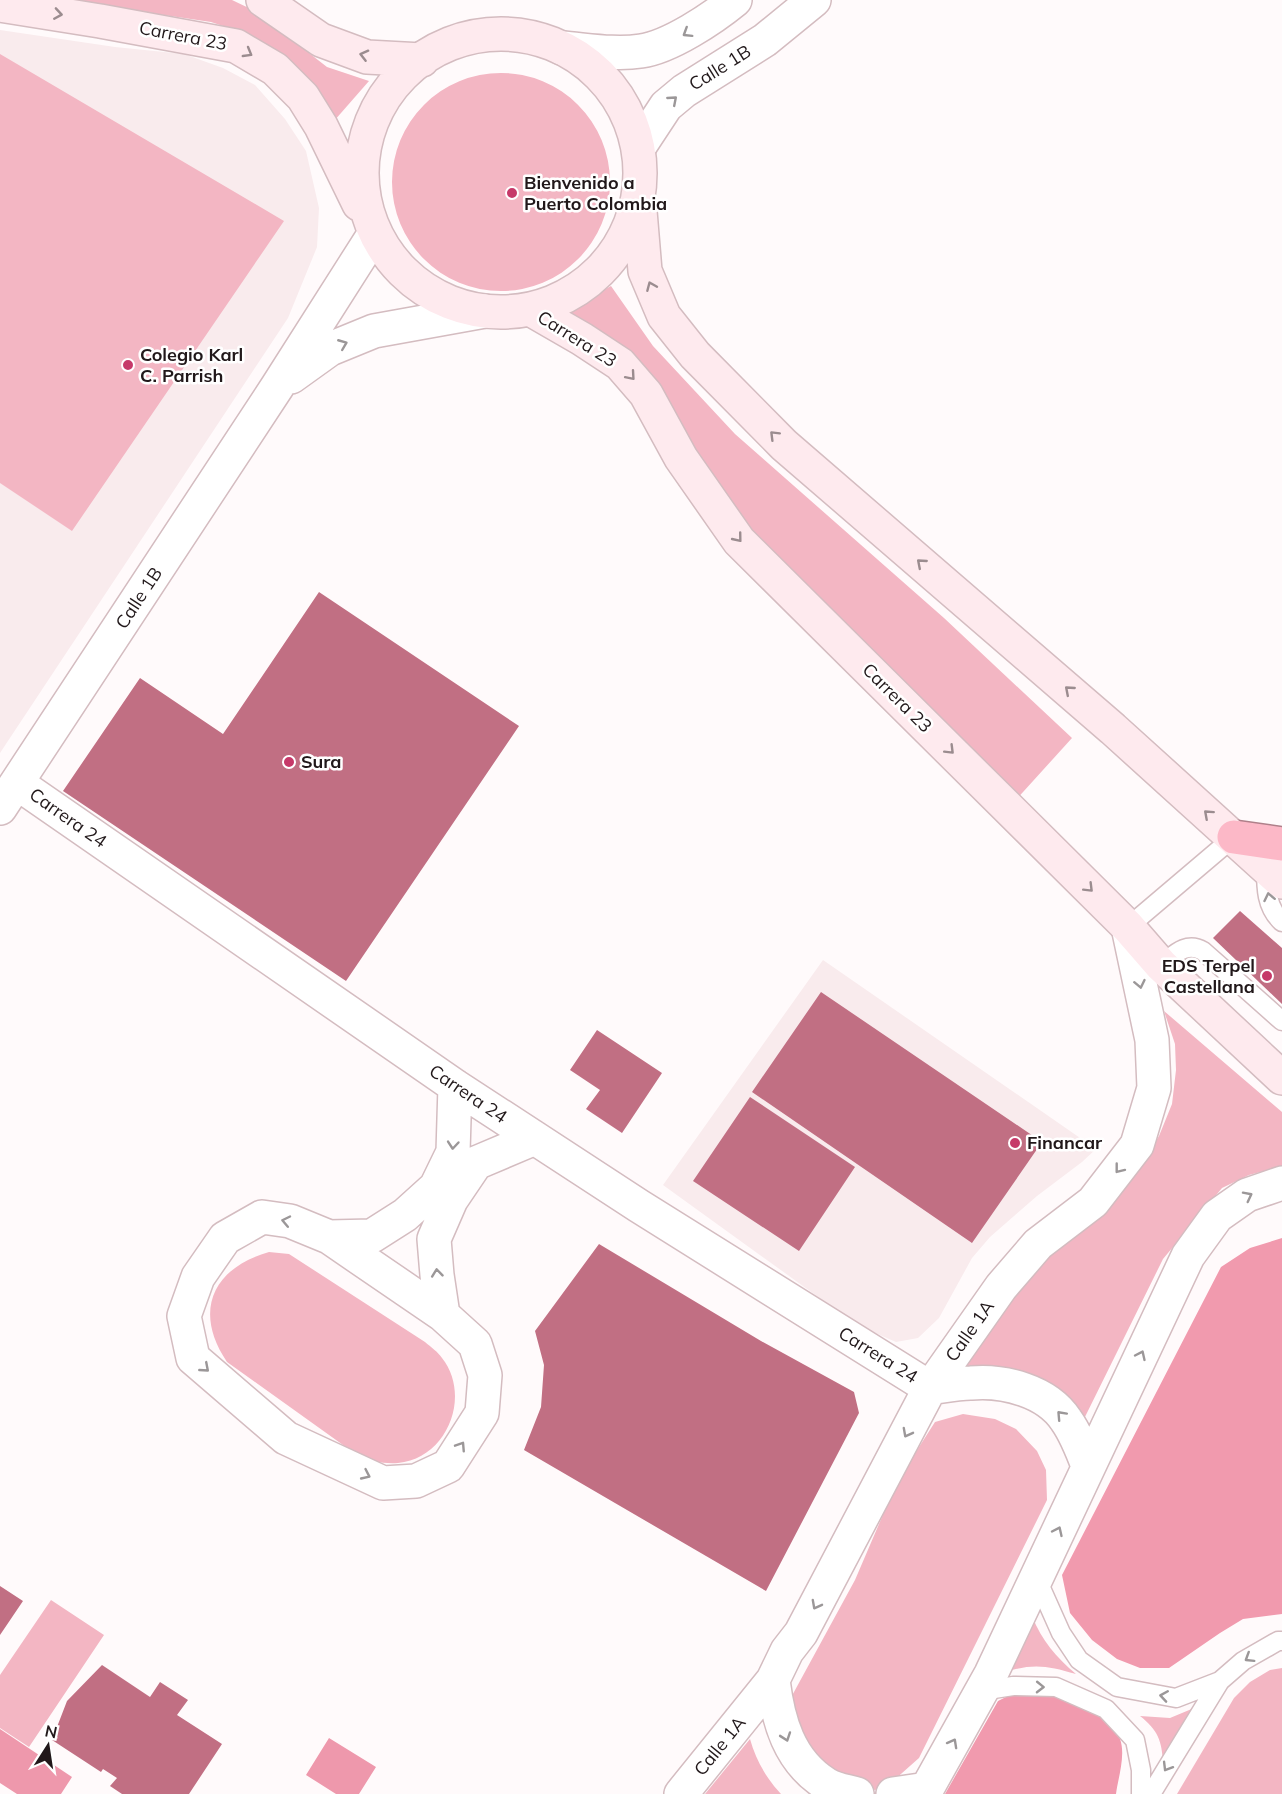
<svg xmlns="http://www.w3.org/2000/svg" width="1282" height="1794" font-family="Mulish,sans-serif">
	<rect width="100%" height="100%" fill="#fffafb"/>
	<!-- built -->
	<path fill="#f9ebed" d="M 0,30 L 115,47 L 184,54 L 223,68 L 255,85 L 285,119 L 306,151 L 319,208 L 317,247 L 288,318 L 0,753 Z
		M 823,960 L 1096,1149 L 1082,1162 L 1037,1196 L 990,1237 L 972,1258 L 939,1318 L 918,1338 L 896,1342 L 857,1325 L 663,1185 Z"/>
	<!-- green -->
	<path fill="#f3b6c3" d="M 63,0 L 232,0 L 255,11 L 327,67 L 369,81 L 334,121 L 241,32 L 211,22 Z
		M 0,54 L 284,221 L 72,531 L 0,483 Z
		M392 182a109 109 0 1 1 218 0a109 109 0 1 1-218 0Z
		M 611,286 L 653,346 L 735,434 L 944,618 L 1072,738 L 1014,802 L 798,583 L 552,313 L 573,307 Z
		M 1164,1011 L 1282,1112 L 1282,1166 L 1249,1175 L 1222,1188 L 1163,1259 L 1080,1427 L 955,1377 L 989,1313 L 1140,1167 L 1159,1136 L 1172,1104 L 1176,1070 L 1175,1044 Z
		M 269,1252 L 289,1254 L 425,1342 C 431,1347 438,1352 442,1358 C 472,1396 447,1459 398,1463 C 383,1464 371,1461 357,1455 L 227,1362 C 193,1312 212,1268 269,1252 Z
		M 963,1414 L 995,1419 L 1016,1429 L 1037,1451 L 1046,1470 L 1047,1500 L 919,1758 L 884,1789 L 862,1791 L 816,1771 L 788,1703 L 855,1580 L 894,1489 L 919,1447 L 935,1422 Z
		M 51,1600 L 104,1635 L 29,1747 L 0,1728 L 0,1675 Z
		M 1032,1616 C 1042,1641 1056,1657 1076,1674 C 1048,1666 1034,1663 1005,1672 Z
		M 1282,1668 L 1282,1794 L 1177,1794 L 1234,1698 L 1250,1682 L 1270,1670 Z
		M 1194,1708 L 1163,1763 C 1162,1741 1158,1730 1140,1716 L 1170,1718 Z
		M 750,1739 C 756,1760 766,1778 781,1794 L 705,1794 Z"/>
	<!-- forest -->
	<path fill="#f19aae" d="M 1282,1238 L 1282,1614 L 1243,1619 L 1220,1633 L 1169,1668 L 1140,1668 L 1117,1659 L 1092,1640 L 1070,1613 L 1062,1575 L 1221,1267 L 1250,1248 Z
		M 1049,1690 C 1073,1701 1110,1711 1120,1739 C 1126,1755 1118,1778 1116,1794 L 945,1794 L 998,1701 L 1010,1695 Z"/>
	<!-- water -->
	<path fill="#ee98ac" d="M 0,1729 L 72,1777 L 61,1794 L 17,1794 L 0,1783 Z
		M 329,1738 L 376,1767 L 359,1794 L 336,1794 L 306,1775 Z"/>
	<!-- building -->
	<path fill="#c16f83" d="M 319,592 L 519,726 L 346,981 L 63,791 L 140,678 L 223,734 Z
		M 1240,911 L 1282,948 L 1282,1004 L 1213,938 Z
		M 821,992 L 1042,1142 L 972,1243 L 752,1092 Z
		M 597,1030 L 662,1073 L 622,1133 L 586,1109 L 600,1090 L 570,1070 Z
		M 750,1097 L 855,1167 L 799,1251 L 693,1181 Z
		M 599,1244 L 761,1341 L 854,1392 L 859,1413 L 766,1591 L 524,1450 L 541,1407 L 544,1365 L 535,1331 Z
		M 0,1586 L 23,1601 L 0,1635 Z
		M 102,1665 L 150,1697 L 160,1682 L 188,1700 L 177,1715 L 222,1744 L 189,1794 L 122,1794 L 110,1786 L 117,1778 L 103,1769 L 101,1772 L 52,1740 L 67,1701 Z"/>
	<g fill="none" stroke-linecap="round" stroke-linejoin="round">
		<defs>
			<path id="lane" d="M 1266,867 C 1266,888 1266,907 1282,922
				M 1128,927 L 1234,837
				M 1161,965 C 1174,955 1186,941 1203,951 L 1282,1021
				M 1036,1577 L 1061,1633 L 1079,1660 L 1117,1687 L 1176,1698 L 1220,1681
				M 981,1691 L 1013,1686 L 1056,1687 L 1106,1709 L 1135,1740 L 1141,1770 L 1141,1794
				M 1151,1794 L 1220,1681 L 1243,1661 L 1278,1641 L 1282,1641"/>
			<path id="street" d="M 562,48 C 588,50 616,55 641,51 C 670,47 713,18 735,0
				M 639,147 L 666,106 L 684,91 L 765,40 L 814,0
				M 291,377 L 330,349 L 374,331 L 485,311
				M 17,783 L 455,1086 L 639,1206 L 930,1388 C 944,1386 958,1383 971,1383 C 1004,1380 1047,1391 1066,1420 C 1076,1434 1082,1450 1088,1466
				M 0,808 L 277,387 L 375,233
				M 455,1086 L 453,1152 L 436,1187 L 405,1215 L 372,1236 L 329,1237 L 290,1221 L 262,1217 L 225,1238 L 198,1277 L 184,1316 L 193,1358 L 286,1438 L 383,1483 L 416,1481 L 448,1466 L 482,1413 L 485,1375 L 475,1344 L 443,1315 L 437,1275 L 434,1239 L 451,1200 L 476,1163 L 535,1138
				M 329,1237 L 443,1315
				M 773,1680 C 778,1721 789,1761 826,1784 C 835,1790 847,1791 857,1794
				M 681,1794 L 773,1680 L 787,1651 L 801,1633 L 930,1388 L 1001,1287 L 1038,1244 L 1093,1202 L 1137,1145 L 1154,1088 L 1152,1040 L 1128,927
				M 893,1794 L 927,1789
				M 924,1794 L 991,1674 L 1188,1256 L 1217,1216 L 1247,1195 L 1282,1183"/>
			<path id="secondary" d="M 263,0 L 321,40 L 367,57 L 422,60
				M 0,5 L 100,21 L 236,46 L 275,69 L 303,97 L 321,126 L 359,204
				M362 173a139 139 0 1 1 278 0a139 139 0 1 1-278 0Z
				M 639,199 L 645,271 L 664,316 L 695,355 L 784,445 L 1113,729 L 1282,882
				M 530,309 L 582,339 L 620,364 L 646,394 L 681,458 L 739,541 L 1128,927 L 1161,965 L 1282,1078"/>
			<path id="highway" d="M 1234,837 L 1282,844"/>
		</defs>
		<!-- lane casing -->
		<use href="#lane" stroke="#d4bcc0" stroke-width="21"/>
		<!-- street casing -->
		<use href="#street" stroke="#d4bcc0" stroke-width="36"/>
		<!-- secondary casing -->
		<use href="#secondary" stroke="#d4bcc0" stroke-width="36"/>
		<!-- highway casing -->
		<use href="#highway" stroke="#af808a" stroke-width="36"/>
		<!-- lane -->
		<use href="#lane" stroke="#fff" stroke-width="18"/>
		<!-- street -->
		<use href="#street" stroke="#fff" stroke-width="33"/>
		<!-- secondary -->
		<use href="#secondary" stroke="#feeaee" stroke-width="33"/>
		<!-- highway -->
		<use href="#highway" stroke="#fcb8c7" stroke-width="33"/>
	</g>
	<!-- one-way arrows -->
	<defs><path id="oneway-chevron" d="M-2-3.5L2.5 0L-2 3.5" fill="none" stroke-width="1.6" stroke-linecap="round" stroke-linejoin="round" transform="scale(1.5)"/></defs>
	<g stroke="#9b8c8f">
		<use href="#oneway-chevron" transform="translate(58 14) rotate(9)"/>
		<use href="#oneway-chevron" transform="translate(248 53) rotate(30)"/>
		<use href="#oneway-chevron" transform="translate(364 55) rotate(-166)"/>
		<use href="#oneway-chevron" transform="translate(651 286) rotate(-113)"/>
		<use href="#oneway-chevron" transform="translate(631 376) rotate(49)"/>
		<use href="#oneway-chevron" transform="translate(774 435) rotate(-135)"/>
		<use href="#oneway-chevron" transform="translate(738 538) rotate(51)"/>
		<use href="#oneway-chevron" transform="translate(921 563) rotate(-139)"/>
		<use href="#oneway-chevron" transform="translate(1069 690) rotate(-139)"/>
		<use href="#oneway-chevron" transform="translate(950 750) rotate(45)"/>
		<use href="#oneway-chevron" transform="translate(1208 814) rotate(-138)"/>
		<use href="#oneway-chevron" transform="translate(1089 888) rotate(45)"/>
	</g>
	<g stroke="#9b9798">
		<use href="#oneway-chevron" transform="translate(687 33) rotate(148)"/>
		<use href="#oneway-chevron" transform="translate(673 100) rotate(-41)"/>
		<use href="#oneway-chevron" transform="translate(343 344) rotate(-22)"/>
		<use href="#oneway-chevron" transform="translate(1269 897) rotate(-102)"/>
		<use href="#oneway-chevron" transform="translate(1140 984) rotate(78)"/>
		<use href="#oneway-chevron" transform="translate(453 1145) rotate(95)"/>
		<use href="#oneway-chevron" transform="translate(1119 1169) rotate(128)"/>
		<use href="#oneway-chevron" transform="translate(1248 1196) rotate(-27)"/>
		<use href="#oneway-chevron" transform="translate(286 1221) rotate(-168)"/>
		<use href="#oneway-chevron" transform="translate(437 1273) rotate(-96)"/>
		<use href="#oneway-chevron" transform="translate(1141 1355) rotate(-65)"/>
		<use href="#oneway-chevron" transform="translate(205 1368) rotate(41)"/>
		<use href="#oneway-chevron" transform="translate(1061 1415) rotate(-133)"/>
		<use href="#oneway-chevron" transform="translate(907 1433) rotate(118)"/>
		<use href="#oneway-chevron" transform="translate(461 1446) rotate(-57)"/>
		<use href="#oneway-chevron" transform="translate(366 1475) rotate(25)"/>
		<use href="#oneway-chevron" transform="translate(1058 1531) rotate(-65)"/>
		<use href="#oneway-chevron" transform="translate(816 1605) rotate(118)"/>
		<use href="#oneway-chevron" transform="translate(1249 1658) rotate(148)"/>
		<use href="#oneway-chevron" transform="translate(1040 1687) rotate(1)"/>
		<use href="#oneway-chevron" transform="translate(1164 1696) rotate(-171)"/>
		<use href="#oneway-chevron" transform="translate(786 1737) rotate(71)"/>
		<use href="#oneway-chevron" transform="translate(953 1743) rotate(-61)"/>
		<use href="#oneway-chevron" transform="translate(1167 1767) rotate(121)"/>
	</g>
	<!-- markers -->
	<g fill="#c63969" stroke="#fff" stroke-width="2">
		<circle cx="512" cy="193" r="6"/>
		<circle cx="128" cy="365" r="6"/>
		<circle cx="289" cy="762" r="6"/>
		<circle cx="1267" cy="976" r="6"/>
		<circle cx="1015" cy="1143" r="6"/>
	</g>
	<g text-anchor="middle" stroke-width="5" stroke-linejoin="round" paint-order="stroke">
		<!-- street labels -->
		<g font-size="18" fill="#21181a" stroke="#fff">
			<text transform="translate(183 36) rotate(11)" y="6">Carrera 23</text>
			<text transform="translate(720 68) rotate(-32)" y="6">Calle 1B</text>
			<text transform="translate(577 339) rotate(32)" y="6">Carrera 23</text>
			<text transform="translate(139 598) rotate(-57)" y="6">Calle 1B</text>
			<text transform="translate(897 698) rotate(45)" y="6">Carrera 23</text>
			<text transform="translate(68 818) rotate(35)" y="6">Carrera 24</text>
			<text transform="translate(468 1094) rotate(34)" y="6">Carrera 24</text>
			<text transform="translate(970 1331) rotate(-55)" y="6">Calle 1A</text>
			<text transform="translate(878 1355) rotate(32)" y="6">Carrera 24</text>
			<text transform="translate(720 1746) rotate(-51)" y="6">Calle 1A</text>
		</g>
		<!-- poi labels -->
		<g font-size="18" font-weight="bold" fill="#21181a" stroke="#fff" text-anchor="start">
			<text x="524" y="189">Bienvenido a<tspan x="524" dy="21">Puerto Colombia</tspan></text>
			<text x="140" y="361">Colegio Karl<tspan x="140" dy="21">C. Parrish</tspan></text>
			<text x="301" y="768">Sura</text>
			<text x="1255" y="972" text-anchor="end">EDS Terpel<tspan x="1255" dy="21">Castellana</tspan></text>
			<text x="1027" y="1149">Financar</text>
		</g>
	</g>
	<!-- north arrow -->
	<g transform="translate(48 1746) rotate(12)" stroke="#ffffff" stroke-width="4.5" paint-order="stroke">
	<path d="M0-4.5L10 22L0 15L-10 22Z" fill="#21181a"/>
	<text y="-9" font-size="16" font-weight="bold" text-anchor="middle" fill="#21181a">N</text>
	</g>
</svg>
